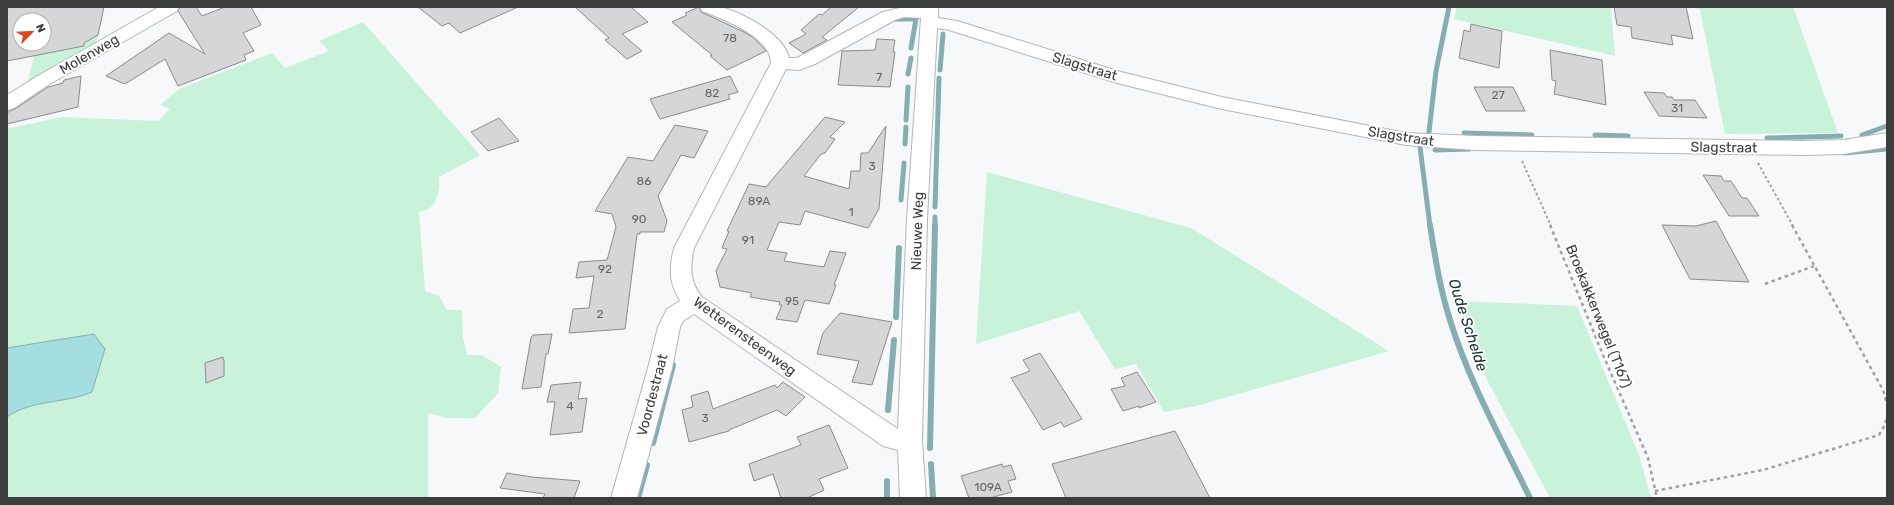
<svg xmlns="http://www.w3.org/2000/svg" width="1894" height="505" font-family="Rubik,sans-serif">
	<rect width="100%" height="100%" fill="#f7f8f9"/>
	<!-- green -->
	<path fill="#c9f2da" d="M 1457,7 L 1611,7 L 1615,56 L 1454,19 Z
		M 1690,7 L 1793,7 L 1838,133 L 1725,134 L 1700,9 Z
		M 363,22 L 480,155 L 439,177 C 440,187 438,205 428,209 C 426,211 422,211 419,212 L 425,291 L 439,296 L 447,310 L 462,310 L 463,338 L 467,355 L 482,355 L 501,367 L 498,393 L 475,418 L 446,418 L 428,413 L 428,498 L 7,498 L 7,129 L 61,117 L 158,121 L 170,109 L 160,105 L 179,89 L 272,53 L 285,68 L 329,51 L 319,41 Z
		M 98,35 L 95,46 L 43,76 L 28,81 L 34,56 L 79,47 Z
		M 987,172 L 1191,228 L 1389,351 L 1196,406 L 1164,412 L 1136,364 L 1115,369 L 1079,311 L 976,344 Z
		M 1459,301 L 1577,306 L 1639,455 L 1651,498 L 1550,498 L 1485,376 Z"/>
	<!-- water -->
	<path fill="#a5dee1" stroke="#86aeb0" d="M 94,334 L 105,349 L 92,392 C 65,404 32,399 7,417 L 7,348 Z"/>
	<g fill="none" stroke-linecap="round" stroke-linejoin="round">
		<!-- stream-far1 -->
		<path stroke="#86aeb0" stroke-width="5" d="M 894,19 L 916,19 L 911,48
			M 940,70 L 943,34
			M 908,74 L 911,58
			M 906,120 L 908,87
			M 1429,132 L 1436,71 L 1449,7
			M 1464,133 L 1532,135
			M 1595,135 L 1628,136
			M 1862,135 L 1887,126
			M 1767,138 L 1841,136
			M 905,144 L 906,127
			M 1420,147 L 1430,226
			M 1435,150 L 1470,149
			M 1844,153 L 1887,149
			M 901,200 L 904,163
			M 935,207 L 939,78
			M 935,226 L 935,217"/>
		<!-- stream -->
		<path stroke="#86aeb0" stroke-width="6" d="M 1430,225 C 1435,257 1440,289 1450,320 C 1469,382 1502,440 1530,498
			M 896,317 L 899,248
			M 888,410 L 894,340
			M 653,443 L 673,365
			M 930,448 L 935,225
			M 931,464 L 933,498
			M 887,481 L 887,498
			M 638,498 L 647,465"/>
	</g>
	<!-- building -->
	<path fill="#d5d6d7" stroke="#8b8b8c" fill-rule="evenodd" d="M 7,7 L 104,7 L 98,35 L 84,43 L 84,46 L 7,61 ZM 20,20 L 44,20 L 44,44 L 20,44 Z
		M 180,7 L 196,7 L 202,16 L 225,7 L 251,7 L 261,25 L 243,33 L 254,51 L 244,55 L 246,60 L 178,86 L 165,59 L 125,84 L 106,76 L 169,33 L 205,54 L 178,11 Z
		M 418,7 L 518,7 L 460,33 L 449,23 L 442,26 Z
		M 575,7 L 631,7 L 648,22 L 622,34 L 642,51 L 627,59 L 605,40 L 609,38 Z
		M 699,7 L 701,12 L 744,32 L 754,38 L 766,51 L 727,70 L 710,56 L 712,55 L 672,22 L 687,15 L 685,13 Z
		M 831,7 L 859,7 L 822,37 L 827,40 L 803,53 L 789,43 L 806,34 L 801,30 L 819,14 L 822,15 Z
		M 1614,7 L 1686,7 L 1693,39 L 1671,35 L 1673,45 L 1632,38 L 1631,27 L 1617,25 Z
		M 1471,24 L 1502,31 L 1499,68 L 1459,58 L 1464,30 L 1470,32 Z
		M 877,39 L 895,40 L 893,52 L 895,52 L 890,87 L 838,85 L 842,51 L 875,50 Z
		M 1550,50 L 1602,60 L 1606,105 L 1554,94 L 1556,81 L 1552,80 Z
		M 81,76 L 78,107 L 7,124 L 7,113 L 10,111 L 15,109 L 48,87 L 63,83 L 64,80 Z
		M 730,76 L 738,92 L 728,95 L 730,99 L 660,119 L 650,99 Z
		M 1474,87 L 1513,87 L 1525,111 L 1486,111 Z
		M 1644,92 L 1664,93 L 1667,97 L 1672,97 L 1674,100 L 1695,100 L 1707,118 L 1659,116 Z
		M 825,117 L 845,122 L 830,137 L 835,139 L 825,153 L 821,154 L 804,176 L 849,189 L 851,171 L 860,171 L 861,153 L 868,153 L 886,126 L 879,209 L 868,228 L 805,211 L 800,225 L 779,222 L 767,250 L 787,253 L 784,261 L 824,267 L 830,251 L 846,253 L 834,285 L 836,285 L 829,304 L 805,300 L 797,322 L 776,319 L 782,305 L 779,305 L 780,302 L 750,297 L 752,293 L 720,287 L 716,271 L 727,249 L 722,248 L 729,231 L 727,231 L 749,184 L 766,187 Z
		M 499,118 L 519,141 L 488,151 L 471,132 Z
		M 675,125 L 708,131 L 694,158 L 681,155 L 658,196 L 667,221 L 664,232 L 640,232 L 640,234 L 637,234 L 625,329 L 569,333 L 573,309 L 589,308 L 594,276 L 576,278 L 579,262 L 607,260 L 616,227 L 612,214 L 595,211 L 628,157 L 653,161 Z
		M 1703,175 L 1721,176 L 1724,181 L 1731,181 L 1742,198 L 1747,198 L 1759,216 L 1729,216 Z
		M 1716,221 L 1749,282 L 1690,279 L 1662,225 L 1696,226 Z
		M 840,313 L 892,322 L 872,385 L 852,382 L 859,361 L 817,354 L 823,333 Z
		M 552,334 L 548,354 L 546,354 L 541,387 L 522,389 L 531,338 L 533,335 Z
		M 1040,353 L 1082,419 L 1064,427 L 1061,422 L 1043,430 L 1011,378 L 1030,371 L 1023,360 Z
		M 223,357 L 223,360 L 224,360 L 224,376 L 206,383 L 205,363 Z
		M 1137,372 L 1156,402 L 1139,408 L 1139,406 L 1123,411 L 1111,389 L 1125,386 L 1121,378 Z
		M 581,382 L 578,399 L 587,398 L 582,432 L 550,435 L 555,402 L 547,402 L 551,385 Z
		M 783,382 L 805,397 L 786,416 L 777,410 L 729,430 L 729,431 L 689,442 L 682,410 L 693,407 L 691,396 L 708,391 L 713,409 L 775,385 L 777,388 Z
		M 829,425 L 848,468 L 819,479 L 824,490 L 807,498 L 781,498 L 773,474 L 754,481 L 749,464 L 801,445 L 797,437 Z
		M 1175,431 L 1210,498 L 1066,498 L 1052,464 Z
		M 1002,464 L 1003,467 L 1011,465 L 1016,479 L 1008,481 L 1012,492 L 990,498 L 969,498 L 961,476 Z
		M 507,473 L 532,477 L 580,481 L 574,498 L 543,498 L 545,494 L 500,488 Z"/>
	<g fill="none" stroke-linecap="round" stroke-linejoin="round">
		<defs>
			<path id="minor" d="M 159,7 L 179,7 L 177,11 L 48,85 L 14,108 L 7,110 L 7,95 L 36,77 Z
				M 700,7 C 707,7 717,5 724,8 C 745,14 784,35 789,58 L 797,58 L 883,12 L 904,7 L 938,7 L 938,18 L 957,21 L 1121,72 L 1222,97 L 1406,133 L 1475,136 L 1803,141 L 1843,140 L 1887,133 L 1887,147 L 1843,154 L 1803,155 L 1475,150 L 1406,145 L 1222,109 L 1117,83 L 949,30 L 937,28 L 927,219 L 922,441 L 926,498 L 900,498 L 898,450 L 883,446 L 694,314 L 683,321 L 680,327 L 672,368 L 637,498 L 611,498 L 648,368 L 658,327 L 667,309 L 680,301 C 669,283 669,268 674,248 L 771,63 C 771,37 723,19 702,11 ZM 904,17 L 921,18 L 907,219 L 898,429 L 702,297 C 689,281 690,266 694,248 L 786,69 L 799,70 L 815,64 L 895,20 Z"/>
		</defs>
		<!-- minor casing -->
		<use href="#minor" stroke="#b4b5b6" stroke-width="2"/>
		<!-- path-far1 -->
		<path stroke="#a0a1a2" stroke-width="2" stroke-dasharray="2.5 2.5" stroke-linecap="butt" d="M 1522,161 L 1551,226
			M 1758,163 L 1793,226"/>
		<!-- path -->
		<path stroke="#a0a1a2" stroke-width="2.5" stroke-dasharray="3.5 3.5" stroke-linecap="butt" d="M 1550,225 L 1603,355 L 1648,458 L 1657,498
			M 1792,225 L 1883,390 L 1887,404
			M 1765,284 L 1814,266
			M 1655,491 L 1763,470 L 1879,435 L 1885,425 L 1887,416"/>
		<!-- minor -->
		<use href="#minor" fill="#fff" fill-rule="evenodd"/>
	</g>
	<g text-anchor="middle" stroke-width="4" stroke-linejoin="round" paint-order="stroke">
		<!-- number labels -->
		<g font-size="12" fill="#626364">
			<text x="730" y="42">78</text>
			<text x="879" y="81">7</text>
			<text x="712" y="97">82</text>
			<text x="1498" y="99">27</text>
			<text x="1677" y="112">31</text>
			<text x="872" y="170">3</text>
			<text x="644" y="185">86</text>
			<text x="759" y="205">89A</text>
			<text x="851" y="216">1</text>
			<text x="639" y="223">90</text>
			<text x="748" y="244">91</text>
			<text x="605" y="273">92</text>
			<text x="792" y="305">95</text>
			<text x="600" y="318">2</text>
			<text x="570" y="410">4</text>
			<text x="705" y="422">3</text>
			<text x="988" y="491">109A</text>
		</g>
		<!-- street labels -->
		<g font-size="14" fill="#3c3d3d" stroke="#fff">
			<text transform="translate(89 54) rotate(-30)" y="5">Molenweg</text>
			<text transform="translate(1085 66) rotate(17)" y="5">Slagstraat</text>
			<text transform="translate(1401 136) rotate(9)" y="5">Slagstraat</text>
			<text transform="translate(1724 147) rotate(1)" y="5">Slagstraat</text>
			<text transform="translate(917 231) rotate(-88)" y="5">Nieuwe Weg</text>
			<text transform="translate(1599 316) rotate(68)" y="5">Broekakkerwegel (T167)</text>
			<text transform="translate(745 336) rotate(36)" y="5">Wetterensteenweg</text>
			<text transform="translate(652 395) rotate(-75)" y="5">Voordestraat</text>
		</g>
		<!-- water labels -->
		<g font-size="15" font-style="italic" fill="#112e30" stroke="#fff">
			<text transform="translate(1468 325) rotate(72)" y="5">Oude Schelde</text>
		</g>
	</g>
	<!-- border -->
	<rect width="1894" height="505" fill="none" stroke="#3c3d3d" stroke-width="16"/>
	<!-- north arrow -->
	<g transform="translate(32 32) rotate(66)"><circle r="19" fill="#ffffff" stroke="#b1b1b1"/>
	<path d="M0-3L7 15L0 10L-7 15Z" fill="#d44b23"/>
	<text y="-6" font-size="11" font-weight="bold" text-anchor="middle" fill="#3c3d3d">N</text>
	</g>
</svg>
